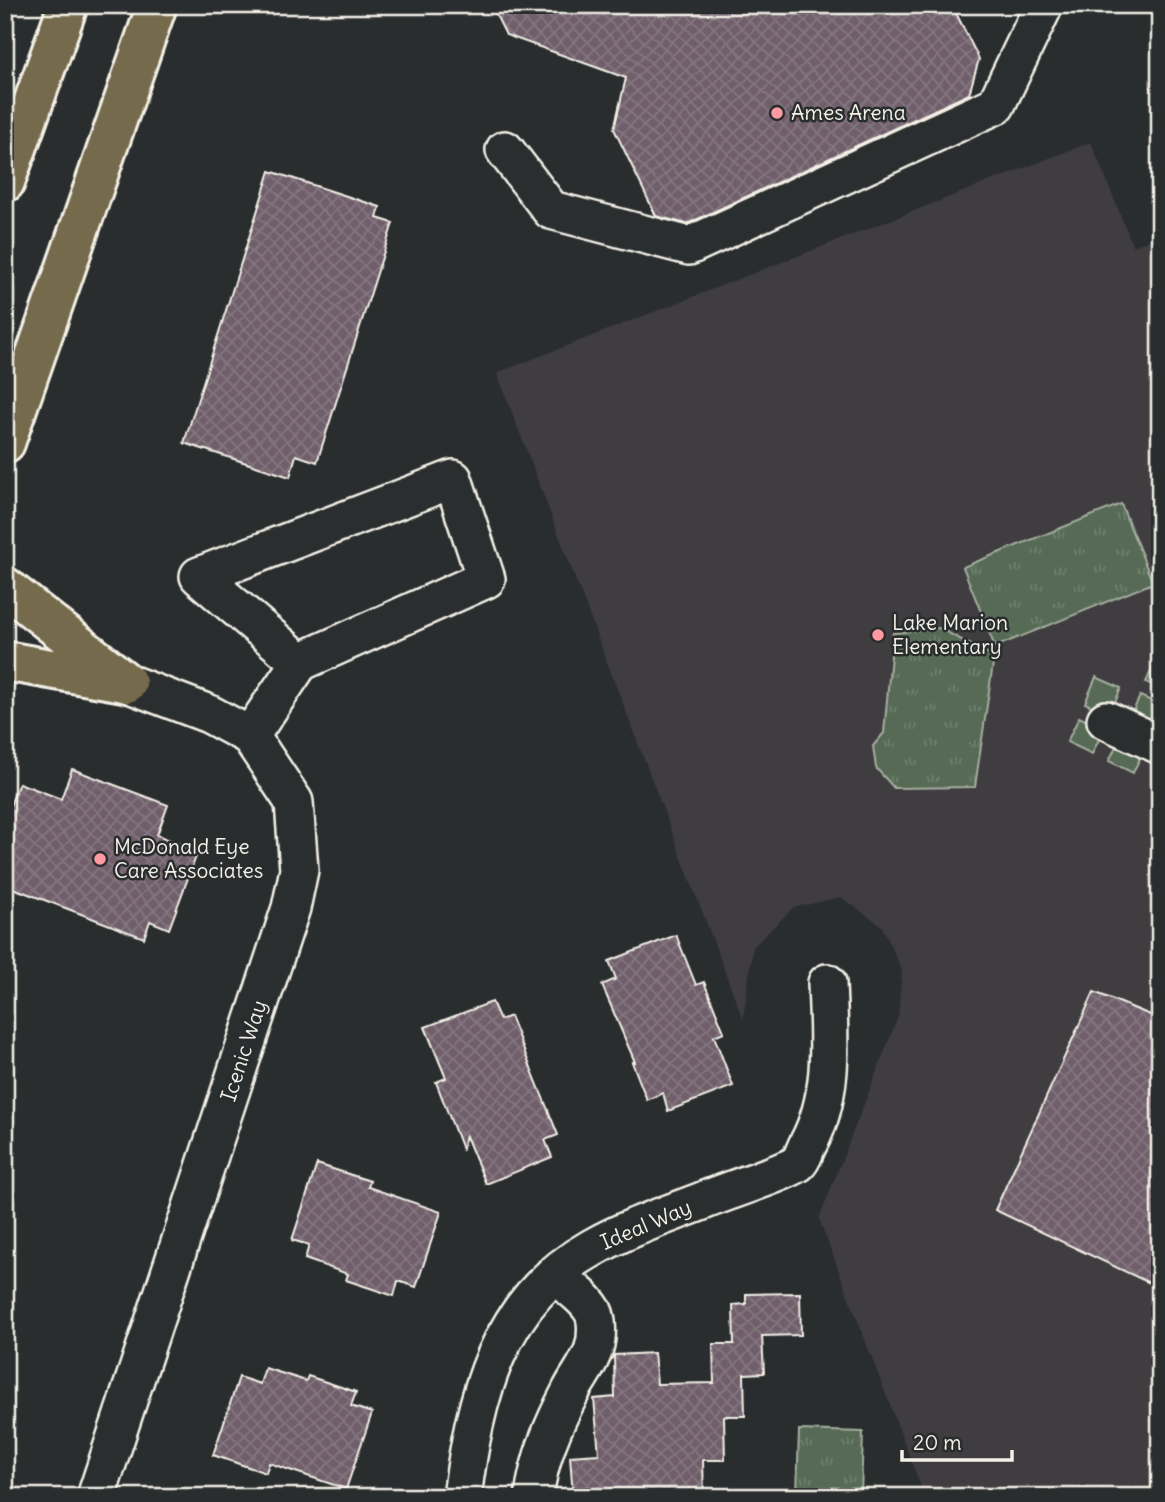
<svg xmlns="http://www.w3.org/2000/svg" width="1165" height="1502" font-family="Delius,sans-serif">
	<defs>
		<pattern id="park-tufts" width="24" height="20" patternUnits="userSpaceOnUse" patternTransform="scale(1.75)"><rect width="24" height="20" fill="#566b56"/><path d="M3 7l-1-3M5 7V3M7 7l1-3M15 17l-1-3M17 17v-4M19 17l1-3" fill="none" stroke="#6f816e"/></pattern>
		<pattern id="building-cross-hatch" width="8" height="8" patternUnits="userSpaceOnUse" patternTransform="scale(1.75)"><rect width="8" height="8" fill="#6f5f6b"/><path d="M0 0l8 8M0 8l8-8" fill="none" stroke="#847680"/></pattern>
	</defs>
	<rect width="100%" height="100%" fill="#2a2d2e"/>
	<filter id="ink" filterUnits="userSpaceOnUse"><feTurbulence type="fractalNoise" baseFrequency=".0143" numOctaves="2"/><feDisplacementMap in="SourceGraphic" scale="14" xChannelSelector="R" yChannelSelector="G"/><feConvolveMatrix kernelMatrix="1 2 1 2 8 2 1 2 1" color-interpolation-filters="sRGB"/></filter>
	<g filter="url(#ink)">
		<!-- built -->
		<path fill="#3f3c40" d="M 1091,142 L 1133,246 L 1160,236 L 1160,1497 L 925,1497 L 819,1219 L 898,1017 L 902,971 L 882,926 L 841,897 L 793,908 L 753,947 L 743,1019 L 497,373 Z"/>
		<!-- park -->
		<path fill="url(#park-tufts)" stroke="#a5ae9f" stroke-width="2" d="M 1121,504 L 1153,583 L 995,647 L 963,567 Z
			M 939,628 L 994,657 L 975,787 L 894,788 L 876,768 L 873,746 L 884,733 L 893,633 Z
			M 799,1430 L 863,1432 L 861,1496 L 797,1494 Z"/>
		<!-- garden -->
		<path fill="#566b56" stroke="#a5ae9f" stroke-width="2" d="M 1158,656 L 1160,657 L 1160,689 L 1146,682 Z
			M 1096,677 L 1121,688 L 1110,715 L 1085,703 Z
			M 1140,696 L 1160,705 L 1160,719 L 1153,733 L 1128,722 Z
			M 1079,717 L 1104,729 L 1092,754 L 1067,742 Z
			M 1121,736 L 1145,747 L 1133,773 L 1109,761 Z
			M 1160,749 L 1160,821 C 1151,797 1153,772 1160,749 Z"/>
		<!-- building -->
		<path fill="url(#building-cross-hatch)" stroke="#f4f1e8" stroke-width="2" d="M 491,5 L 952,5 L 979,59 L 969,94 L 687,224 L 656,216 L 614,129 L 626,78 L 506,35 Z
			M 270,171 L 380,207 L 377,218 L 393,223 L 317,462 L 296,455 L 290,477 L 184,443 Z
			M 72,769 L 168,805 L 157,835 L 198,851 L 169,929 L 150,921 L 144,938 L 5,885 L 5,818 L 19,783 L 61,799 Z
			M 676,935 L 696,985 L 704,982 L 724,1032 L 714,1036 L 733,1086 L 668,1111 L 663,1093 L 647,1100 L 632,1062 L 635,1062 L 602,985 L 616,979 L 609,961 Z
			M 1094,992 L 1160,1019 L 1160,1288 L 995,1210 Z
			M 492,1002 L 500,1020 L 510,1016 L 558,1135 L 545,1140 L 552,1157 L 486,1184 L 466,1136 L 462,1149 L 436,1082 L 446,1078 L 425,1027 Z
			M 317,1164 L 370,1181 L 368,1187 L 441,1212 L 416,1287 L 398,1281 L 394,1296 L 346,1280 L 348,1274 L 305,1259 L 309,1245 L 292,1240 Z
			M 800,1293 L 801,1335 L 762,1336 L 764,1373 L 744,1374 L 745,1416 L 724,1416 L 725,1460 L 703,1460 L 704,1497 L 656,1497 L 656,1493 L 573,1497 L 570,1456 L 599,1454 L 594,1399 L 615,1397 L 614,1355 L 654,1353 L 657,1384 L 714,1383 L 713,1344 L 734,1344 L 733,1305 L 746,1304 L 746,1294 Z
			M 265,1368 L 306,1381 L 308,1376 L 356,1392 L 351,1406 L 372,1413 L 346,1489 L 269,1463 L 266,1473 L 213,1455 L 239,1377 L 260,1384 Z"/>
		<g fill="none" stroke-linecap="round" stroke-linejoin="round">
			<defs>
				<path id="minor" d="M 505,150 L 551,210 L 689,246 L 996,105 L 1044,5
					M 1106,720 L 1160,745
					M 250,736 L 300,662 L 486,579 L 453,479 L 199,576 L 300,662
					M 96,1497 L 291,908 L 299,870 L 294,802 L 250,736 L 209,714 L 127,683
					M 462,1497 C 475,1397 497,1301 592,1248 C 627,1228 667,1215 705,1200 C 719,1194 791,1170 798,1163 C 803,1158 805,1149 808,1144 C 835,1094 829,1037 827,983
					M 534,1497 C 539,1458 553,1425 571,1391 C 578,1377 590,1363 594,1348 C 597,1338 598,1321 593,1311 C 584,1296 567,1285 553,1275"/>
				<path id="major" d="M 5,182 L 68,5
					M 5,443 L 157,5
					M 5,587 L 127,683
					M 5,661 L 124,682"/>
			</defs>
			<!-- minor casing -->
			<use href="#minor" stroke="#f4f1e8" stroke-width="42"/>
			<!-- major casing -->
			<use href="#major" stroke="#f4f1e8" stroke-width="44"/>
			<!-- minor -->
			<use href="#minor" stroke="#2a2d2e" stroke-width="37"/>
			<!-- major -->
			<use href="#major" stroke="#756b4b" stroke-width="38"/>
		</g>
	</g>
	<!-- markers -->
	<g fill="#ff9aa2" stroke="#2a2d2e" stroke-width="2.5">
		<circle cx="777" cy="113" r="7"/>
		<circle cx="878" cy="635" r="7"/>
		<circle cx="100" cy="859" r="7"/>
	</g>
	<g text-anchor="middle" stroke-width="5" stroke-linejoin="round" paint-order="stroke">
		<!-- poi labels -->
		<g font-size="21" fill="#f4f1e8" stroke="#2a2d2e" text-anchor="start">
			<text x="791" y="120">Ames Arena</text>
			<text x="892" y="630">Lake Marion<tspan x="892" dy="24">Elementary</tspan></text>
			<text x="114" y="854">McDonald Eye<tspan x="114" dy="24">Care Associates</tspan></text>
		</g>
		<!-- street labels -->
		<g font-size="21" fill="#f4f1e8" stroke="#2a2d2e">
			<text transform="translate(244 1051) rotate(-72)" y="7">Icenic Way</text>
			<text transform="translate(646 1225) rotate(-23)" y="7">Ideal Way</text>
		</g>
	</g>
	<!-- margin -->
	<rect width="1165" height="1502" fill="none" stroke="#2a2d2e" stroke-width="28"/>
	<rect x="14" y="14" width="1137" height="1474" fill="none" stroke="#f4f1e8" stroke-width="2.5" filter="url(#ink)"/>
	<!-- scale -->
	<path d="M902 1450v10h110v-10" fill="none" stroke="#f4f1e8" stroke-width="3.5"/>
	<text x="913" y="1450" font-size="21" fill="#f4f1e8" stroke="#2a2d2e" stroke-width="5" paint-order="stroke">20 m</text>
</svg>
